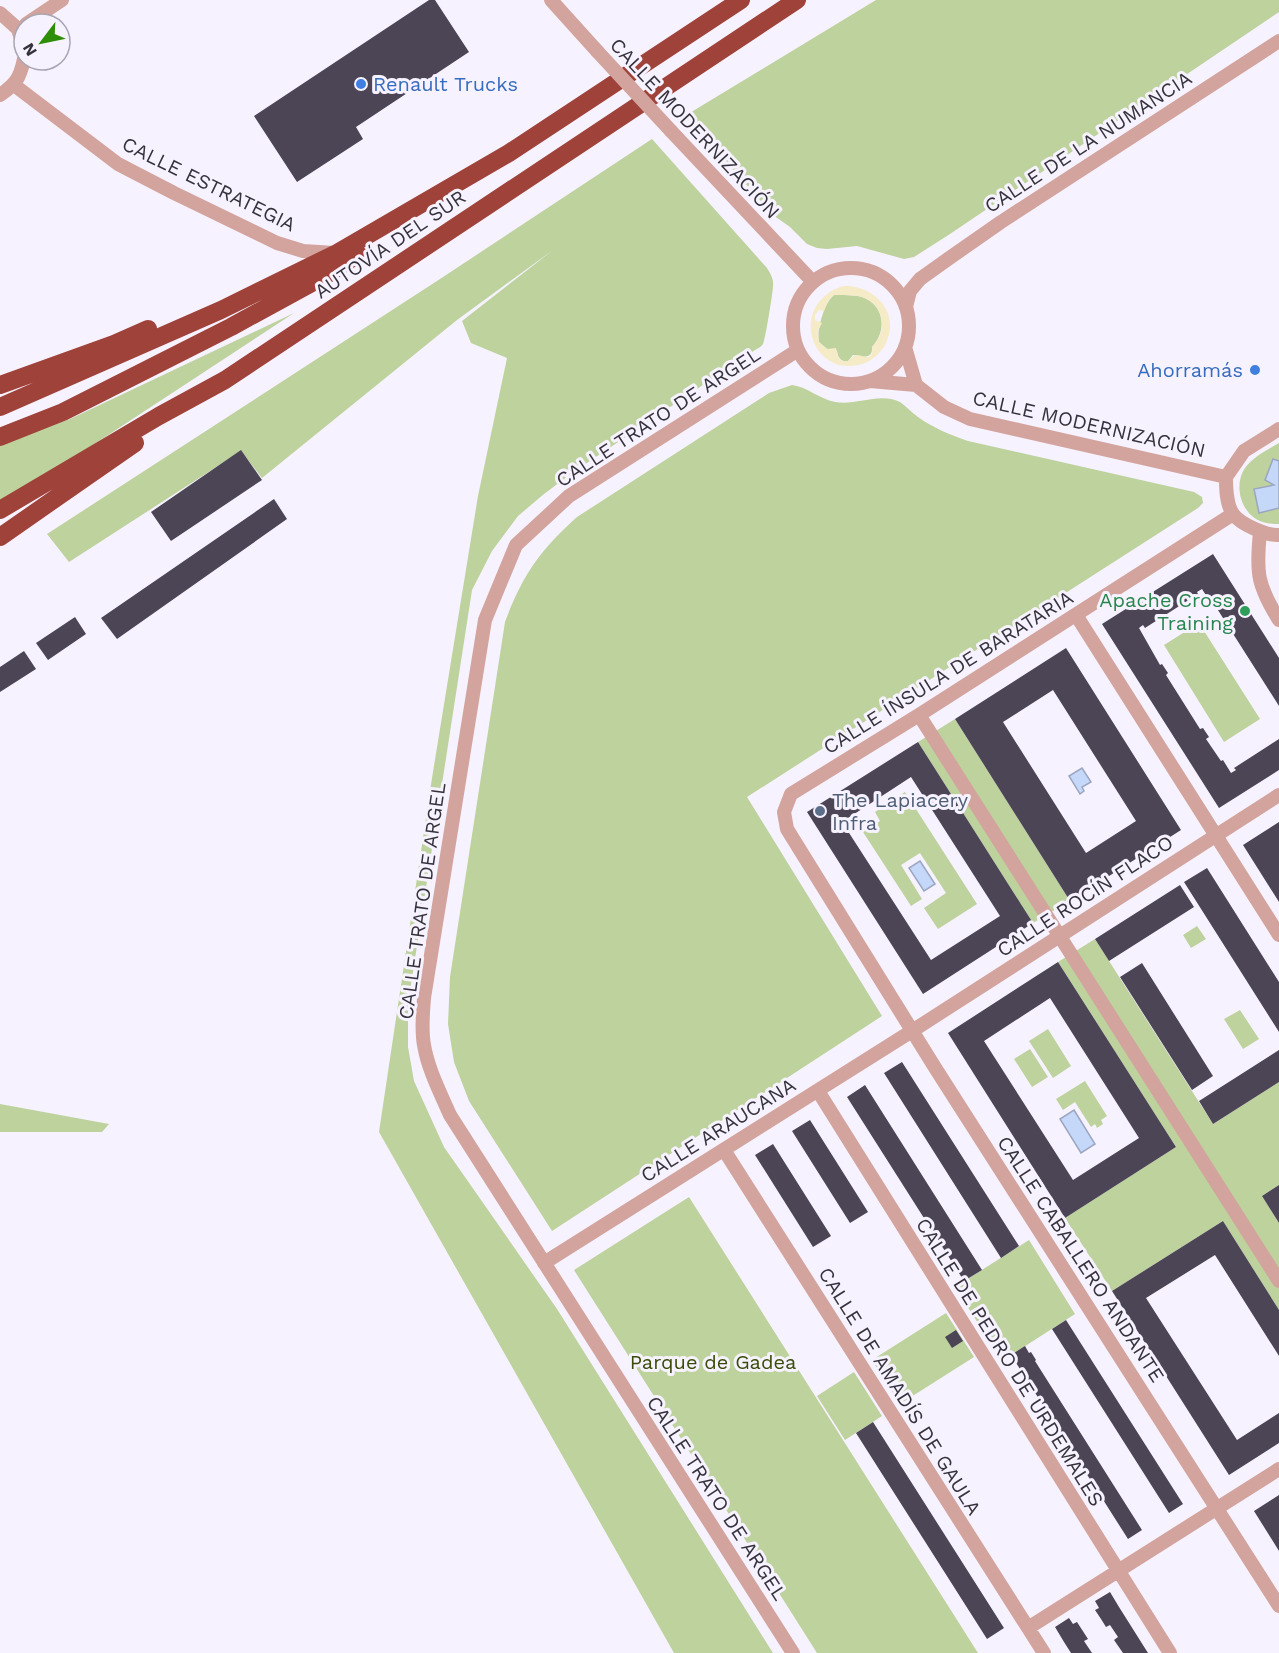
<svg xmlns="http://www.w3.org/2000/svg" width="1279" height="1653" font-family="'Work Sans',sans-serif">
	<rect width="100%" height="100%" fill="#f7f2ff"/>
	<!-- green -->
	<path fill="#bdd29d" d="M 876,0 L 1279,0 L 1279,12 L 950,234 L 914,257 L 904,259 L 857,246 L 827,249 L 817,248 L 807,244 L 790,227 L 773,215 L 699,131 L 688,114 Z
		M 652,139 L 767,268 C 770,273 774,279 773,286 C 773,292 765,341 763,344 C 761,347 758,348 755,350 L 572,473 L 544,494 L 518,516 L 492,551 L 472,590 L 408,1004 L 408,1047 L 414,1081 L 444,1147 L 557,1309 L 773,1653 L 674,1653 L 379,1132 L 432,778 L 478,496 L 507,358 L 471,343 L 462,321 L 553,250 L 457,320 L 262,478 L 241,451 L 69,562 L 47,534 L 440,279 Z
		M 834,295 C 842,295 855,295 862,297 C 885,305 887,331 872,347 C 873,360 862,357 853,355 L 848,361 C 840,362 838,357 837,351 L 827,349 L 819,342 C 816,331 825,301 834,295 Z
		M 294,313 L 0,506 L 0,438 L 68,420 Z
		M 792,385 C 808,387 819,399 835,402 C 856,406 879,392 900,402 C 906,406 912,413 918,417 C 933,428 951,435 968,441 L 1194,492 L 1202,497 L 1203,503 L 1198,508 L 747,797 L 882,1016 L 552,1231 L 469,1101 L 454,1062 L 448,1024 L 450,977 L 505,622 C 522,576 540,550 577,517 L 769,393 Z
		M 1279,443 L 1279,524 C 1271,524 1262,523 1256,519 C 1240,509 1234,484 1245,468 C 1253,457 1267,450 1279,443 Z
		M 1199,623 L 1260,719 L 1224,742 L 1164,645 Z
		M 955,719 L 1070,901 L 1033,923 L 918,742 Z
		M 905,792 L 977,904 L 938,929 L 924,908 L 946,893 L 920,853 L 901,865 L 922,899 L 911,906 L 863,832 L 880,821 L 875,812 Z
		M 1197,926 L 1206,939 L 1191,948 L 1183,935 Z
		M 1095,939 L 1213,1124 L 1279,1082 L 1279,1185 L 1262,1196 L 1279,1223 L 1279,1310 L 1223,1221 L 1112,1291 L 1065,1218 L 1176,1147 L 1058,962 Z
		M 1240,1010 L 1259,1039 L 1243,1049 L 1224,1019 Z
		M 1048,1029 L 1071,1066 L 1053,1078 L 1029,1041 Z
		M 1030,1049 L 1048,1077 L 1032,1087 L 1014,1059 Z
		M 1085,1081 L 1107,1116 L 1101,1120 L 1103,1124 L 1097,1128 L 1095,1124 L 1091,1127 L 1075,1102 L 1063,1110 L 1056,1099 Z
		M 0,1104 L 109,1124 L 102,1132 L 0,1132 Z
		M 689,1197 L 978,1653 L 817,1653 L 574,1270 Z
		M 1029,1240 L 1075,1314 L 1002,1361 L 955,1287 Z
		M 946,1313 L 974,1357 L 900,1404 L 872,1360 Z
		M 854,1372 L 882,1416 L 845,1440 L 817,1396 Z"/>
	<!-- sand -->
	<path fill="#f5ebc6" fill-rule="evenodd" d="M 843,286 C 873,284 901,312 886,343 C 881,353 872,361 862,364 C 811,379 787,304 843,286 ZM 834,295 C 842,295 855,295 862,297 C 885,305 888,332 872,347 C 874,364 862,354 855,355 L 848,361 L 842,361 L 838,357 L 836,348 L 827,349 L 819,342 L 818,331 L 822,323 L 815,320 L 815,315 L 819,310 L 824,311 L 828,301 Z"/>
	<!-- water -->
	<path fill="#c6d8fa" stroke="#9ba6c1" stroke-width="1.5" d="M 1273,459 L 1279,461 L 1279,508 L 1259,513 L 1254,489 L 1274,485 L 1265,480 Z
		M 1082,768 L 1091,782 L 1082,787 L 1084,791 L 1080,794 L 1069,776 Z
		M 920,861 L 935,884 L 924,891 L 909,868 Z
		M 1074,1110 L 1095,1144 L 1081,1153 L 1060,1119 Z"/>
	<!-- building -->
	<path fill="#4c4556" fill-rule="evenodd" d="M 429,0 L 435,0 L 469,52 L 356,127 L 363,139 L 297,182 L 254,116 Z
		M 241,450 L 262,480 L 171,541 L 151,512 Z
		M 274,499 L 287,519 L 117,639 L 101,618 Z
		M 1213,554 L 1279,658 L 1279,706 L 1209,596 L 1207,597 L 1202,589 L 1197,592 L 1198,594 L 1145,628 L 1143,625 L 1139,628 L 1160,665 L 1162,664 L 1168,673 L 1166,675 L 1200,729 L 1203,728 L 1209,737 L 1206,739 L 1221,761 L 1223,760 L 1231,773 L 1236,770 L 1234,768 L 1279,739 L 1279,770 L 1219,808 L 1102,624 Z
		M 75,617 L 86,634 L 48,660 L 36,643 Z
		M 1066,648 L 1181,830 L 1070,901 L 955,719 ZM 1053,690 L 1136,821 L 1086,853 L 1003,722 Z
		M 24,651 L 36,669 L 0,692 L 0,667 Z
		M 918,742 L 1033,923 L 923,994 L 807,812 ZM 911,777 L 1000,916 L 931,960 L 842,822 Z
		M 1279,822 L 1279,902 L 1243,845 Z
		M 1207,868 L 1279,982 L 1279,1032 L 1184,882 Z
		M 1180,885 L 1194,907 L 1109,961 L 1095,939 Z
		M 1058,962 L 1176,1147 L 1065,1218 L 948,1033 ZM 1050,998 L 1139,1138 L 1073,1180 L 984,1041 Z
		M 1142,963 L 1213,1076 L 1192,1090 L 1120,977 Z
		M 1279,1050 L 1279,1082 L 1213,1124 L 1199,1101 Z
		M 902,1062 L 1019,1246 L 1001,1258 L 884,1073 Z
		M 865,1085 L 982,1270 L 964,1281 L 847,1097 Z
		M 810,1120 L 868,1212 L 850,1223 L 792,1131 Z
		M 773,1144 L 831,1236 L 813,1247 L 755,1155 Z
		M 1279,1185 L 1279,1223 L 1262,1196 Z
		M 1223,1221 L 1279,1310 L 1279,1356 L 1215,1255 L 1146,1298 L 1237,1440 L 1279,1413 L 1279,1443 L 1229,1475 L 1112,1291 Z
		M 1066,1320 L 1183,1504 L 1169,1513 L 1052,1329 Z
		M 956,1330 L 963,1341 L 952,1348 L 945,1337 Z
		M 1025,1346 L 1029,1353 L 1031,1352 L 1036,1360 L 1035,1361 L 1142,1530 L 1128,1539 L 1011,1355 Z
		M 873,1422 L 1004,1628 L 987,1639 L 856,1433 Z
		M 1279,1495 L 1279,1551 L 1254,1511 Z
		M 1110,1592 L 1119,1607 L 1148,1653 L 1123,1653 L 1114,1640 L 1118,1637 L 1110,1625 L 1106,1627 L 1101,1619 L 1095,1610 L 1099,1608 L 1095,1601 Z
		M 1069,1618 L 1073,1624 L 1077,1622 L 1088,1639 L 1084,1641 L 1092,1653 L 1071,1653 L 1064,1642 L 1055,1627 Z"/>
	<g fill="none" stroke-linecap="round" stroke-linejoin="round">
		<!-- street -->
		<path stroke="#d2a49d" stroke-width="14" d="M 551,0 L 597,51
			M 0,13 L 18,29 L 24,49
			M 26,24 L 62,0
			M 14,85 L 118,164 L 174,193 L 277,243 L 303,251 L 335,253
			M 0,95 C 16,84 20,78 24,59
			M 671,131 L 813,282
			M793 326a58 58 0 1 1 116 0a58 58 0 1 1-116 0Z
			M 906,307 L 910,291 L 920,279 L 948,259 L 1001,222 L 1279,41
			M 905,347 L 916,385
			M 870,381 L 916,385 L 944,407 L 970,419 L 1226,477
			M 1279,429 L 1244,451 L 1226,477 C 1226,488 1226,504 1233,514 C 1240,524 1267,536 1279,535
			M 1233,514 L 919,715 L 791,794 L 784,812 L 787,829 L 934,1066 L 1279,1606
			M 1260,532 C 1256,572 1257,585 1279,620
			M 1076,615 L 1279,935
			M 919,715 L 1279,1281
			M 818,1091 L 1170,1653
			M 724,1150 L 1044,1653
			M 544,1263 L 912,1031 L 1279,795
			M 1028,1628 L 1279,1469
			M 793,1653 L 450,1115 C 440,1092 428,1069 424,1045 C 421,1029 423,1013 424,998 L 485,620 L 516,545 L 569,496 L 798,350"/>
		<!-- highway -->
		<path stroke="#9f4239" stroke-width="18" d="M 0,385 L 114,344 L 148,329
			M 0,407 L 221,310 L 337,253 L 509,153 L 741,0
			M 0,437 L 63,412 L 231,327 L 328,274 L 358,254
			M 0,510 L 159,416 L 225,380 L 797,0
			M 0,537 L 135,443"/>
		<!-- street-bridge -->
		<path stroke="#d2a49d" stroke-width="14" d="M 597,51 L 671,131"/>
	</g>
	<!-- markers -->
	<g fill="#3f7fe0" stroke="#f7f2ff" stroke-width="2">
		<circle cx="361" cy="84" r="6"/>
		<circle cx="1255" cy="370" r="6"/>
	</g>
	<circle fill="#2e9e5b" stroke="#f7f2ff" stroke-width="2" cx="1245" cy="611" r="6"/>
	<circle fill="#5c6f8a" stroke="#f7f2ff" stroke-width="2" cx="820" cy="811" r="6"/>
	<g text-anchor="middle" stroke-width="6" stroke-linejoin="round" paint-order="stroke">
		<!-- shop labels -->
		<g font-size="20" fill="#366cbe" stroke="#f7f2ff" text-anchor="start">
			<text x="373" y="91">Renault Trucks</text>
			<text x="1243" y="377" text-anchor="end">Ahorramás</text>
		</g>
		<!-- street labels -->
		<g font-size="20" fill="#36323b" stroke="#f7f2ff">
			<text transform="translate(695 128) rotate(47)" y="7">CALLE MODERNIZACIÓN</text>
			<text transform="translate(1088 142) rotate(-33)" y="7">CALLE DE LA NUMANCIA</text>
			<text transform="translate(209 184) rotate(26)" y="7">CALLE ESTRATEGIA</text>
			<text transform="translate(390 244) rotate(-34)" y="7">AUTOVÍA DEL SUR</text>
			<text transform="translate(658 417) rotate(-33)" y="7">CALLE TRATO DE ARGEL</text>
			<text transform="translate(1089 424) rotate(13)" y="7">CALLE MODERNIZACIÓN</text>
			<text transform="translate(948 672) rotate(-32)" y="7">CALLE ÍNSULA DE BARATARIA</text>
			<text transform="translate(1085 896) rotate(-33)" y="7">CALLE ROCÍN FLACO</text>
			<text transform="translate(422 901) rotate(-82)" y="7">CALLE TRATO DE ARGEL</text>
			<text transform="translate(718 1130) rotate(-32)" y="7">CALLE ARAUCANA</text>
			<text transform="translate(1081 1259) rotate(57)" y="7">CALLE CABALLERO ANDANTE</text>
			<text transform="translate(1010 1362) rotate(58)" y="7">CALLE DE PEDRO DE URDEMALES</text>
			<text transform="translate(900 1391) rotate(58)" y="7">CALLE DE AMADÍS DE GAULA</text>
			<text transform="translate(717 1498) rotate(57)" y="7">CALLE TRATO DE ARGEL</text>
		</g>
		<!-- leisure labels -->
		<g font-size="20" fill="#27864d" stroke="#f7f2ff" text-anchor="end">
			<text x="1233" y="607">Apache Cross<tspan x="1233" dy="23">Training</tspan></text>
		</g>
		<!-- service labels -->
		<g font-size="20" fill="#4e5e75" stroke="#f7f2ff" text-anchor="start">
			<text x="832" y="807">The Lapiacery<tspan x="832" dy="23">Infra</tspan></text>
		</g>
		<!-- park labels -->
		<g font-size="20" fill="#384c07" stroke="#f7f2ff">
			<text x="713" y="1369">Parque de Gadea</text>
		</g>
	</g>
	<!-- north arrow -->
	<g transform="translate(42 42) rotate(238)"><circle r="28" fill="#f7f2ff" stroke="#aaa5b1" stroke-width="1.5"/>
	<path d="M0-4.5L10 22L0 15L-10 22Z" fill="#2d8f08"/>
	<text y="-9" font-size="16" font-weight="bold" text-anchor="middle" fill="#36323b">N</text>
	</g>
</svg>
